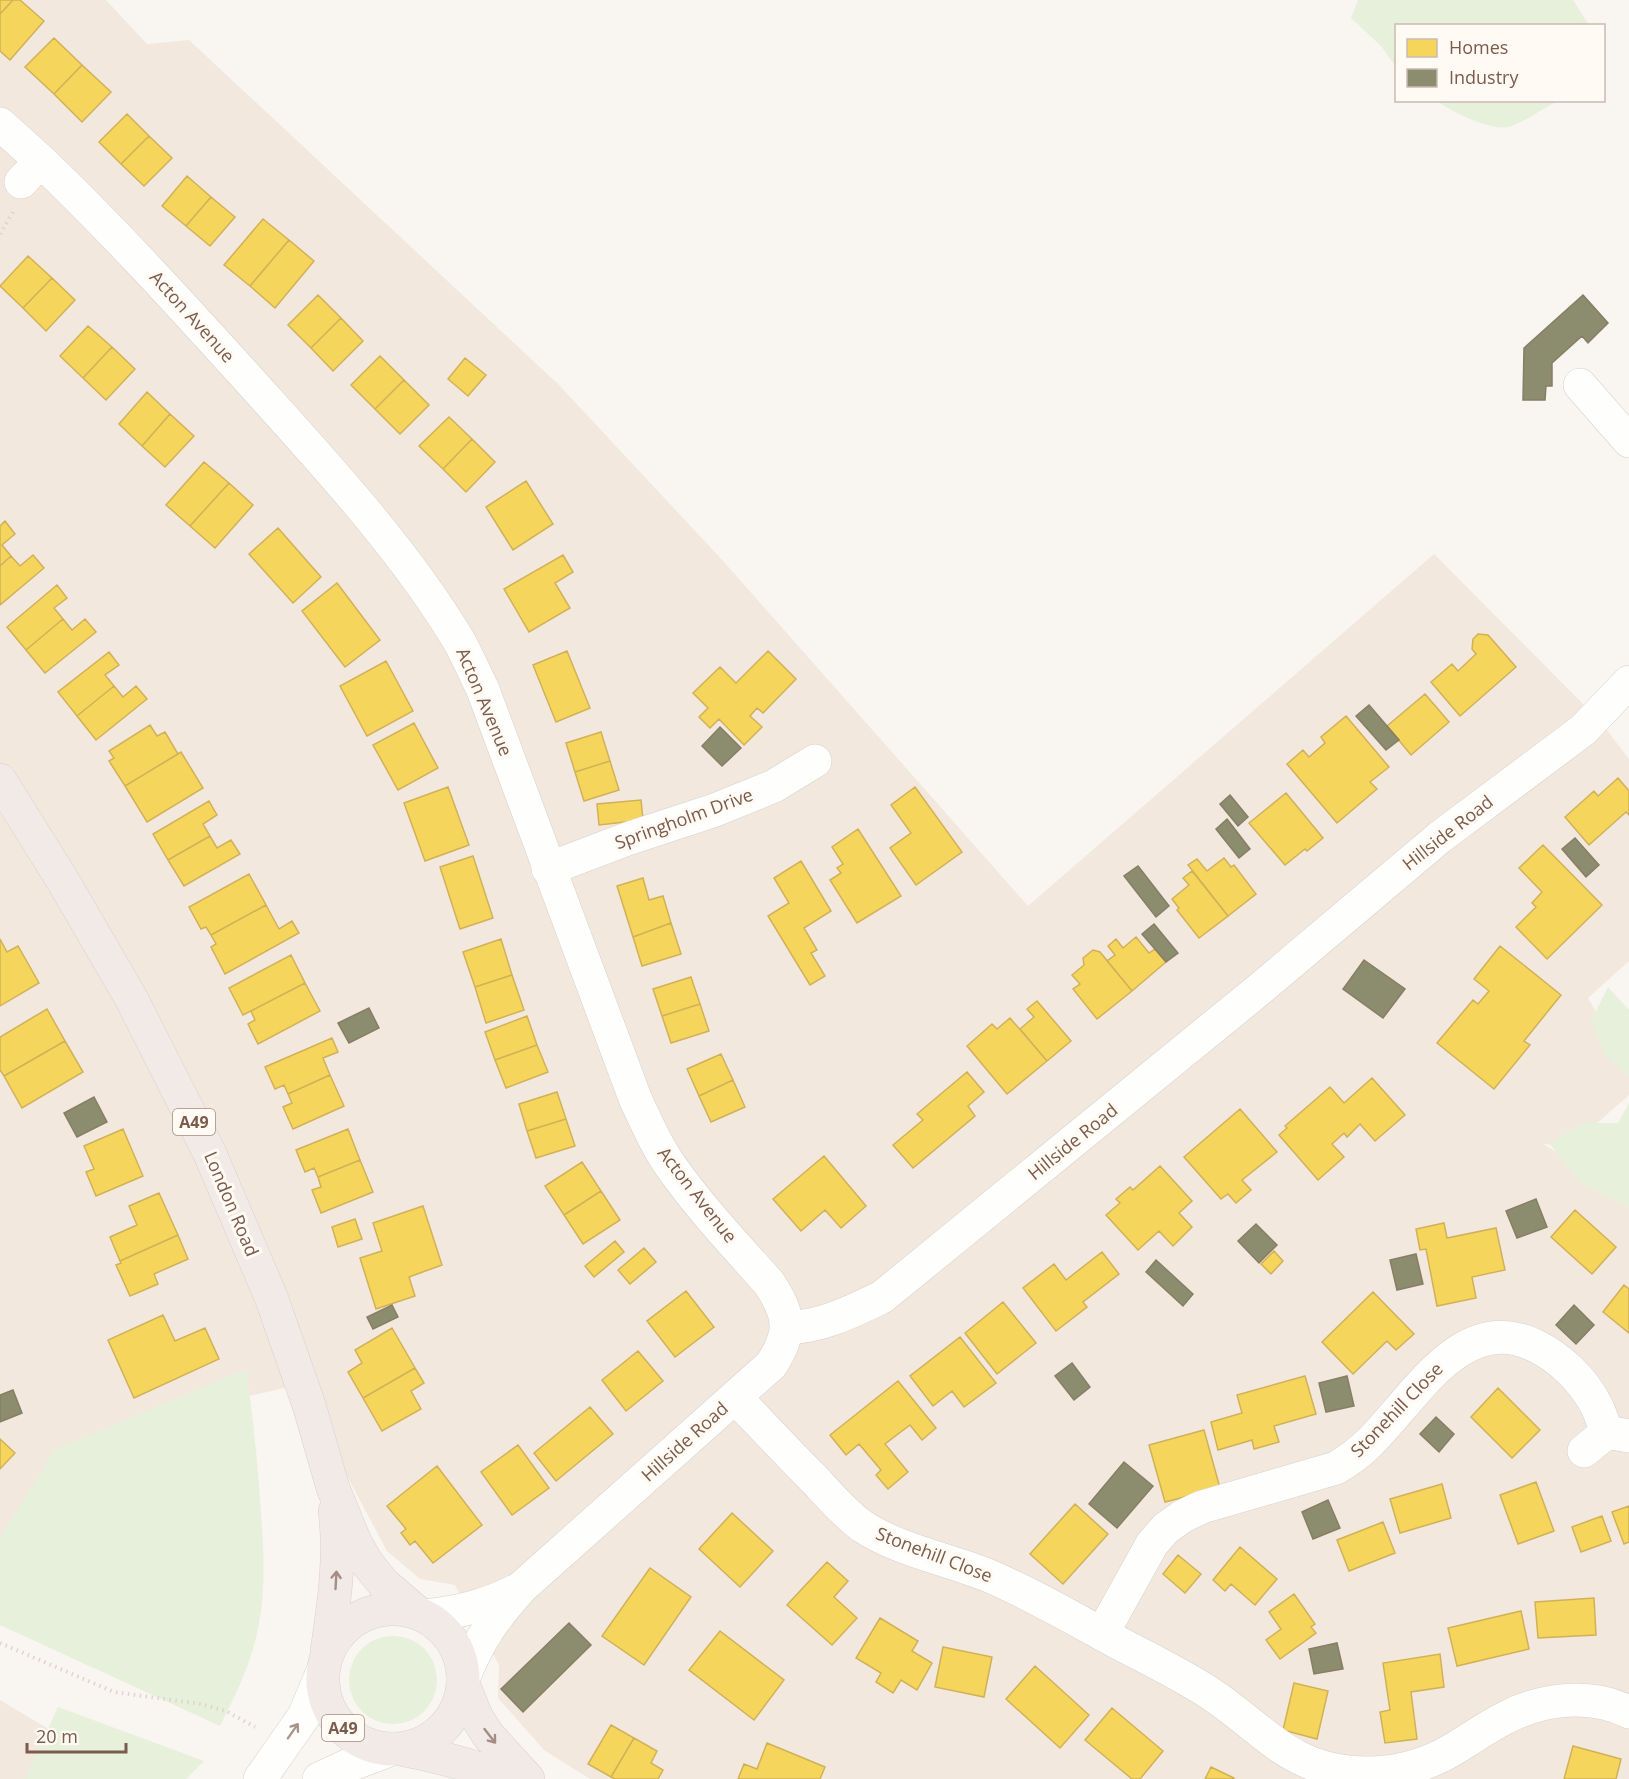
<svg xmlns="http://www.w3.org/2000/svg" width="1629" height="1779" font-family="'Open Sans',sans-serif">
	<rect width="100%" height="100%" fill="#f9f5f0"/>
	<!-- residential -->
	<path fill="#f2e8de" d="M 0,0 L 106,0 L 147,44 L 189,40 L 558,384 L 724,562 L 1028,906 L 1434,554 L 1599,720 L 1629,759 L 1629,961 L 1588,998 L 1629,1069 L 1629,1095 L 1571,1146 L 1543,1144 L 1629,1196 L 1629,1779 L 590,1779 L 544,1750 L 498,1698 L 499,1665 L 455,1585 L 420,1579 L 387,1551 L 347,1476 L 318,1380 L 241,1398 L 0,1575 Z
		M 0,1700 L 104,1762 L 91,1779 L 0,1779 Z"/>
	<!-- green -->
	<path fill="#e7f0db" d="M 1358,0 L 1573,0 L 1589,25 L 1396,26 L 1396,67 L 1381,46 L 1351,18 Z
		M 1437,101 L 1558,101 C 1543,108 1528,120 1512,126 C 1493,133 1452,112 1437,101 Z
		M 1608,987 L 1629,1010 L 1629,1077 L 1603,1052 L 1591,1021 Z
		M 1629,1103 L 1629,1207 L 1580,1183 L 1550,1144 L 1583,1123 L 1618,1123 Z
		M 246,1369 C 253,1417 258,1465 261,1514 C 264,1553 266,1594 257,1633 C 250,1666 235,1696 220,1726 L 0,1625 L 0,1538 L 55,1450 Z
		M349 1680a44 44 0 1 1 88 0a44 44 0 1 1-88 0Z
		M 58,1707 L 204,1761 L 186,1779 L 25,1779 Z"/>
	<!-- homes -->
	<path fill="#f6d55c" stroke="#d1b158" stroke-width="1.5" d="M 0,0 L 13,0 L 0,14 Z
		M 13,0 L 20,0 L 44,21 L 10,60 L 0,51 L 0,14 Z
		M 54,38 L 82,65 L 54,94 L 25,67 Z
		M 82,65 L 111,92 L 82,122 L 54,94 Z
		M 127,114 L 149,136 L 121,164 L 99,142 Z
		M 149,136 L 172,158 L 144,186 L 121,164 Z
		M 187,176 L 211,197 L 186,226 L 162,206 Z
		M 211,197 L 235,217 L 210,246 L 186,226 Z
		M 263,219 L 289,240 L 250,286 L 224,265 Z
		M 289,240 L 314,261 L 275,308 L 250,286 Z
		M 28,256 L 52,278 L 23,308 L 0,286 Z
		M 52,278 L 75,300 L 46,331 L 23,308 Z
		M 318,295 L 341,318 L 311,348 L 288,325 Z
		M 341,318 L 363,341 L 333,371 L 311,348 Z
		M 88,326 L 112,347 L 83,378 L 60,356 Z
		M 112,347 L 135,369 L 106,400 L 83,378 Z
		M 380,356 L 404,380 L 375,409 L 351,385 Z
		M 465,358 L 486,375 L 468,396 L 448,379 Z
		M 404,380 L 429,405 L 400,434 L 375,409 Z
		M 147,392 L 170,414 L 142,446 L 119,424 Z
		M 170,414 L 194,436 L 165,467 L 142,446 Z
		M 449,417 L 472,439 L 443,469 L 419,446 Z
		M 472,439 L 495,462 L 466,492 L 443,469 Z
		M 204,462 L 229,483 L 190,526 L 166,505 Z
		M 526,481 L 553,524 L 513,550 L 486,507 Z
		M 229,483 L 253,505 L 215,548 L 190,526 Z
		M 5,521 L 15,534 L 2,545 L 11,556 L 0,566 L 0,526 Z
		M 278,528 L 321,577 L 293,603 L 249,554 Z
		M 33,555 L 44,568 L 0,605 L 0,566 L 11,556 L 20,566 Z
		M 563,555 L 573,572 L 555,583 L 570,608 L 529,632 L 504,589 Z
		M 337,583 L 380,640 L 345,667 L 302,611 Z
		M 57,585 L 67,598 L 54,608 L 63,619 L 26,650 L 7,627 Z
		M 63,619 L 72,630 L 85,619 L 96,632 L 45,673 L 26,650 Z
		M 1478,634 L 1488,635 L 1516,667 L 1460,716 L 1431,682 L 1452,664 L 1458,671 L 1476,654 L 1472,649 L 1473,639 Z
		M 567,651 L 590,708 L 556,722 L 533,665 Z
		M 768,651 L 796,679 L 763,713 L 757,708 L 750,716 L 762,727 L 744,745 L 719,719 L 710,728 L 699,717 L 708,708 L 693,693 L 720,667 L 736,683 Z
		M 109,652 L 119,665 L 105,675 L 114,686 L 77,716 L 58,692 Z
		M 386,661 L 413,711 L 367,736 L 340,686 Z
		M 114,686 L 123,697 L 136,686 L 147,699 L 96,740 L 77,716 Z
		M 1425,694 L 1449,722 L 1411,755 L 1387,726 Z
		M 1346,716 L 1389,767 L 1370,782 L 1377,789 L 1337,823 L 1287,764 L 1303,750 L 1309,757 L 1325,743 L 1321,737 Z
		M 414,723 L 438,768 L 398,790 L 373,745 Z
		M 150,725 L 157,736 L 165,732 L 178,754 L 125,786 L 109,761 L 114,758 L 109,751 Z
		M 601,732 L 610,761 L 575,772 L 566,743 Z
		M 181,752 L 203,788 L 147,822 L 125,786 Z
		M 610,761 L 619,790 L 584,801 L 575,772 Z
		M 1618,778 L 1629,791 L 1629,815 L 1626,812 L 1589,845 L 1565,817 L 1594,791 L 1598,796 Z
		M 448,787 L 469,845 L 425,861 L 404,803 Z
		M 915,787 L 962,852 L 916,885 L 890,848 L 911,833 L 891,805 Z
		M 1286,793 L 1323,838 L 1307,851 L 1305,849 L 1285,865 L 1249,823 Z
		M 641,800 L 643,820 L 599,825 L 597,804 Z
		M 209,801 L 217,815 L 203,824 L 210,836 L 168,860 L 153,834 Z
		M 858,829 L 901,896 L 857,923 L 830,880 L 841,873 L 837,868 L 843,864 L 832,847 Z
		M 210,836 L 217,848 L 231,840 L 240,854 L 184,886 L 168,860 Z
		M 1543,845 L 1602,905 L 1547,959 L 1516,927 L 1536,907 L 1532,903 L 1542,892 L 1519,868 Z
		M 473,856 L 493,918 L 460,929 L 440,867 Z
		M 1224,858 L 1231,867 L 1234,865 L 1256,894 L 1228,916 L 1188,865 L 1197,859 L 1207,871 Z
		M 801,861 L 831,911 L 804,928 L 817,950 L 811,953 L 825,976 L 810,985 L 768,916 L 789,903 L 774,878 Z
		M 1192,871 L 1228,916 L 1199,938 L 1177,910 L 1179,908 L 1172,899 L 1189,885 L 1183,878 Z
		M 249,874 L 266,905 L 211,935 L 206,927 L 201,929 L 189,907 Z
		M 643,878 L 649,900 L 663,896 L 671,923 L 633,937 L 617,886 Z
		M 266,905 L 279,929 L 292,921 L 299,933 L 225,974 L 211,947 L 216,944 L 211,935 Z
		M 671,923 L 681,954 L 642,966 L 633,937 Z
		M 1136,937 L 1149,953 L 1155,949 L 1166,962 L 1132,991 L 1107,961 L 1115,955 L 1108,946 L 1116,939 L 1123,948 Z
		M 0,939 L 7,952 L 18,946 L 39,983 L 0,1006 Z
		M 501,939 L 512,975 L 475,987 L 463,952 Z
		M 1500,946 L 1561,995 L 1524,1041 L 1530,1045 L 1494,1089 L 1437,1043 L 1473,1000 L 1478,1004 L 1489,991 L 1474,979 Z
		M 1093,950 L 1100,952 L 1132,991 L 1097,1019 L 1073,989 L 1080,984 L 1072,975 L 1084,965 L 1083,958 Z
		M 291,955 L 305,983 L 243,1015 L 229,988 Z
		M 512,975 L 524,1010 L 486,1023 L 475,987 Z
		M 691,977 L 700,1004 L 662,1016 L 653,989 Z
		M 305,983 L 320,1011 L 258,1044 L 248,1024 L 255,1020 L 251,1011 Z
		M 1037,1001 L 1071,1041 L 1047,1061 L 1020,1029 L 1034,1017 L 1027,1009 Z
		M 700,1004 L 709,1031 L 671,1043 L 662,1016 Z
		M 47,1009 L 65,1041 L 4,1076 L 0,1070 L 0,1037 Z
		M 527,1016 L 537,1045 L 495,1060 L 485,1032 Z
		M 1010,1018 L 1047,1061 L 1007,1094 L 967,1046 L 992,1024 L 997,1029 Z
		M 332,1038 L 338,1052 L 323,1058 L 330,1075 L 288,1094 L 284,1085 L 275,1089 L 265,1067 Z
		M 65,1041 L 83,1072 L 22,1108 L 4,1076 Z
		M 537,1045 L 548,1072 L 506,1088 L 495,1060 Z
		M 721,1054 L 733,1080 L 699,1096 L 687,1069 Z
		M 967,1072 L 984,1092 L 968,1106 L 975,1116 L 913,1168 L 893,1145 L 923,1120 L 917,1114 Z
		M 330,1075 L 344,1106 L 293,1129 L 283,1107 L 292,1103 L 288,1094 Z
		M 1372,1078 L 1405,1115 L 1375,1141 L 1360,1124 L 1347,1137 L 1344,1133 L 1332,1144 L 1344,1157 L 1318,1180 L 1279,1135 L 1287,1128 L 1285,1126 L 1330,1087 L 1344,1103 Z
		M 733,1080 L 745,1107 L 711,1122 L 699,1096 Z
		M 557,1092 L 566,1119 L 527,1131 L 519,1104 Z
		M 1240,1109 L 1277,1152 L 1242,1180 L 1251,1190 L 1236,1203 L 1228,1194 L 1221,1199 L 1184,1157 Z
		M 566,1119 L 575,1146 L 536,1158 L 527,1131 Z
		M 123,1129 L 143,1176 L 96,1196 L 86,1172 L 94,1169 L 84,1146 Z
		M 348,1129 L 360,1160 L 318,1177 L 314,1168 L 305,1172 L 296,1150 Z
		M 824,1156 L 866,1206 L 841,1228 L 825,1210 L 801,1231 L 773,1199 Z
		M 360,1160 L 373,1192 L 321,1213 L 312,1190 L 321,1187 L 318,1177 Z
		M 582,1162 L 601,1191 L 564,1215 L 545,1186 Z
		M 1160,1166 L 1192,1201 L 1179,1213 L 1192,1227 L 1173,1246 L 1159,1231 L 1138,1250 L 1106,1215 L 1120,1203 L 1116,1199 L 1130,1187 L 1133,1190 Z
		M 601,1191 L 620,1220 L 583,1244 L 564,1215 Z
		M 159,1193 L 178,1235 L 120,1261 L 110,1237 L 137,1225 L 129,1206 Z
		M 423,1206 L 442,1265 L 409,1277 L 415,1296 L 376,1309 L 360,1258 L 382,1251 L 373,1223 Z
		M 1575,1210 L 1616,1247 L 1592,1274 L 1551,1237 Z
		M 355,1219 L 362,1239 L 338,1247 L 332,1227 Z
		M 1444,1223 L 1447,1238 L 1496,1228 L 1505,1270 L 1472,1277 L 1476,1298 L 1437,1306 L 1426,1249 L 1420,1250 L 1416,1229 Z
		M 178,1235 L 188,1259 L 154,1274 L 158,1284 L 130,1296 L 116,1265 L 121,1263 L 120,1261 Z
		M 615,1241 L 624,1252 L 594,1277 L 585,1266 Z
		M 644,1248 L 656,1262 L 630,1284 L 618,1270 Z
		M 1274,1251 L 1283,1261 L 1271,1274 L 1261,1264 Z
		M 1102,1252 L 1119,1274 L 1083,1302 L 1087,1307 L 1056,1331 L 1023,1288 L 1054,1264 L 1066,1280 Z
		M 1624,1285 L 1629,1289 L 1629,1333 L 1603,1312 Z
		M 686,1291 L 714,1327 L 675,1357 L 647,1321 Z
		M 1373,1292 L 1414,1334 L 1396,1350 L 1387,1341 L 1353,1374 L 1322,1342 Z
		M 1003,1302 L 1036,1343 L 997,1374 L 965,1333 Z
		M 163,1315 L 175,1341 L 205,1328 L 219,1359 L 134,1398 L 108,1340 Z
		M 392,1328 L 415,1368 L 363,1398 L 348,1372 L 362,1363 L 355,1350 Z
		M 960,1337 L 996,1383 L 964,1407 L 952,1391 L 933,1406 L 910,1376 Z
		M 638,1351 L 663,1381 L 626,1411 L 602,1380 Z
		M 415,1368 L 424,1383 L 411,1391 L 421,1409 L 382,1431 L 363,1398 Z
		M 1305,1376 L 1316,1414 L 1274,1426 L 1279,1442 L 1254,1449 L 1252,1440 L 1218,1450 L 1211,1422 L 1242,1413 L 1237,1395 Z
		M 898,1381 L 936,1428 L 922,1440 L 910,1425 L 885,1444 L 908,1472 L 888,1489 L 876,1475 L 881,1470 L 859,1444 L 846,1455 L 830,1435 Z
		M 1498,1388 L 1540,1430 L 1512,1458 L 1471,1417 Z
		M 590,1407 L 613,1434 L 556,1481 L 534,1453 Z
		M 1204,1430 L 1220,1488 L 1165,1502 L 1149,1445 Z
		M 0,1439 L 15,1453 L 0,1469 Z
		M 518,1445 L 549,1488 L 512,1515 L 481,1472 Z
		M 437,1466 L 482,1525 L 433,1563 L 415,1541 L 410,1545 L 401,1533 L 406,1529 L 387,1506 Z
		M 1536,1482 L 1554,1531 L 1518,1544 L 1500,1495 Z
		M 1442,1484 L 1451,1518 L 1400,1533 L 1390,1499 Z
		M 1075,1504 L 1108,1534 L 1063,1584 L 1030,1554 Z
		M 1629,1506 L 1629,1542 L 1624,1544 L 1612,1512 Z
		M 732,1513 L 773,1551 L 740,1587 L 699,1549 Z
		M 1602,1516 L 1611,1541 L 1581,1552 L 1572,1527 Z
		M 1383,1522 L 1395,1553 L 1349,1571 L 1337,1540 Z
		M 1240,1547 L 1277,1579 L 1255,1605 L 1231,1584 L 1225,1591 L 1213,1580 Z
		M 1178,1555 L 1201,1574 L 1185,1593 L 1163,1574 Z
		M 827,1562 L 848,1581 L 834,1597 L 857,1618 L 832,1645 L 787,1605 Z
		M 650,1568 L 691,1597 L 644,1665 L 602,1636 Z
		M 1294,1594 L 1315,1624 L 1311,1627 L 1316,1633 L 1280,1659 L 1266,1640 L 1281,1629 L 1269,1612 Z
		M 1594,1598 L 1596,1635 L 1538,1638 L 1535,1602 Z
		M 1521,1611 L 1529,1649 L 1457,1666 L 1448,1628 Z
		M 880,1618 L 918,1641 L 912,1651 L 932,1663 L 917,1690 L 901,1680 L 893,1693 L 876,1682 L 881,1673 L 856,1658 Z
		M 720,1631 L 784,1680 L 754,1720 L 689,1670 Z
		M 943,1647 L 992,1657 L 984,1697 L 935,1687 Z
		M 1440,1654 L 1444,1687 L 1411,1692 L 1417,1739 L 1385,1743 L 1380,1712 L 1390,1710 L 1383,1663 Z
		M 1035,1666 L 1089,1715 L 1060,1748 L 1006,1699 Z
		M 1294,1683 L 1328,1691 L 1317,1739 L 1283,1730 Z
		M 1112,1708 L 1163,1751 L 1140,1779 L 1132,1779 L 1085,1740 Z
		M 611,1725 L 634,1738 L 611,1777 L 588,1764 Z
		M 634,1738 L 657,1751 L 651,1763 L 663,1770 L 658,1779 L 615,1779 L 611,1777 Z
		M 767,1743 L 825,1767 L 820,1779 L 738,1779 L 744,1764 L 757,1769 Z
		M 1573,1746 L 1621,1759 L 1616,1779 L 1564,1779 Z
		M 1211,1767 L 1234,1778 L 1233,1779 L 1205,1779 Z"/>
	<!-- industry -->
	<path fill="#8c8c6e" stroke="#877e64" stroke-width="1.5" d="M 1583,295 L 1608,323 L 1588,343 L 1582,336 L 1552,363 L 1552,386 L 1546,386 L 1545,400 L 1523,400 L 1524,348 Z
		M 1369,705 L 1399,740 L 1386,750 L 1356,716 Z
		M 720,727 L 741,748 L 722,766 L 702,746 Z
		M 1230,795 L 1248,817 L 1238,826 L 1220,804 Z
		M 1227,819 L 1250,849 L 1239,858 L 1216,829 Z
		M 1575,838 L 1599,865 L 1586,877 L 1562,849 Z
		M 1138,866 L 1169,906 L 1156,917 L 1124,876 Z
		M 1154,924 L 1178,953 L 1166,962 L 1142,934 Z
		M 1364,960 L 1405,989 L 1383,1018 L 1343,989 Z
		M 369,1008 L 379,1028 L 349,1043 L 338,1023 Z
		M 94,1097 L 107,1122 L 77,1137 L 64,1113 Z
		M 1536,1199 L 1547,1227 L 1517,1238 L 1506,1211 Z
		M 1256,1224 L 1277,1245 L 1259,1263 L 1238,1241 Z
		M 1416,1254 L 1423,1284 L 1397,1290 L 1390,1260 Z
		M 1156,1260 L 1193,1294 L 1183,1306 L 1146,1272 Z
		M 392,1305 L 398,1317 L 373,1329 L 367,1317 Z
		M 1574,1305 L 1594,1325 L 1576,1344 L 1556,1325 Z
		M 1072,1363 L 1090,1387 L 1074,1400 L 1055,1376 Z
		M 1347,1376 L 1354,1406 L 1326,1412 L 1319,1383 Z
		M 13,1390 L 22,1413 L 0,1422 L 0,1395 Z
		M 1436,1417 L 1454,1434 L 1439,1452 L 1420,1434 Z
		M 1124,1462 L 1153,1486 L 1117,1528 L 1089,1504 Z
		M 1328,1500 L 1340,1528 L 1313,1539 L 1302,1512 Z
		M 569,1623 L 591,1645 L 523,1712 L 501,1689 Z
		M 1337,1643 L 1343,1669 L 1314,1674 L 1309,1649 Z"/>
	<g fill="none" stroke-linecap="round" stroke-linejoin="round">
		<defs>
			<path id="minor" d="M 0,124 L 41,161 L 21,182
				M 41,161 C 115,232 183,307 251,382 C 323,462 404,549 459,641 C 468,657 475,674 483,690 L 635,1098 C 646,1122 657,1147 672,1168 C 701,1209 736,1246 769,1283 C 790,1315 793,1332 771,1365 L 522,1587 C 494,1618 479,1639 463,1679
				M 1580,385 L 1629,441
				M 548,869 L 627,839 L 715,810 L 774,786 L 815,761
				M 786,1328 C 821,1327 851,1312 882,1297 L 1261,988 L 1440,837 L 1583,730 L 1629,682
				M 735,1397 C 761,1424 787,1452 814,1479 C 829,1495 844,1513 862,1526 C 898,1550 947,1559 987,1575 C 1027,1592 1064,1613 1102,1634 C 1138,1654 1176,1671 1211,1694 C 1268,1732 1291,1773 1368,1773 C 1394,1773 1419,1767 1443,1755 C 1464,1744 1483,1729 1505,1718 C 1543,1698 1590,1693 1629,1712
				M 1584,1451 L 1607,1432 L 1629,1436
				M 425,1616 C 458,1612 486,1606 515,1591
				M 1102,1634 L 1152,1544 L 1166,1528 L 1183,1516 L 1202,1507 L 1336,1468 C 1348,1461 1359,1453 1369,1443 C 1414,1400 1461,1309 1536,1346 C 1560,1358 1582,1379 1595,1403 C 1600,1412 1603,1423 1607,1432
				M 260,1779 L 304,1716 L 323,1671
				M 319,1779 L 347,1766 L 392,1749"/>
			<path id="highway" d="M 0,780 L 63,881 L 131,998 L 210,1154 L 271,1297 L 309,1405 L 333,1488 L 355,1542 L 367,1563 L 384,1584 L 418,1613
				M323 1679a70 70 0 1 1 140 0a70 70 0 1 1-140 0Z
				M 327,1651 C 334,1604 341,1558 335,1511
				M 463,1684 L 476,1716 L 488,1735 L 528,1779
				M 400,1749 C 437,1756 472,1765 507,1779"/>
		</defs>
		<!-- minor casing -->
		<use href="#minor" stroke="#d7d1cb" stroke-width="34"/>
		<!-- highway casing -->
		<use href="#highway" stroke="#dad1cc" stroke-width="34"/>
		<!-- path -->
		<path stroke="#dcd5d0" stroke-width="4" stroke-dasharray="1.5 4.5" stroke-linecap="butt" d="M 0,234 L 13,212
			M 0,1643 L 114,1692 L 201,1704 L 226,1711 L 255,1727"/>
		<!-- minor -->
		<use href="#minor" stroke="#fefefd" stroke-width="33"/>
		<!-- highway -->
		<use href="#highway" stroke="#f2eae7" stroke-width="33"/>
	</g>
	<!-- one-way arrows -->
	<defs><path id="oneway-shaft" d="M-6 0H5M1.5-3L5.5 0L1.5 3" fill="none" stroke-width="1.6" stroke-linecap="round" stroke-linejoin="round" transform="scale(1.5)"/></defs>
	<g stroke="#a48e83">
		<use href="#oneway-shaft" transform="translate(336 1580) rotate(-87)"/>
		<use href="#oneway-shaft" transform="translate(490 1736) rotate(52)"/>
	</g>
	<use stroke="#a8958b" href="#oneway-shaft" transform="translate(293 1731) rotate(-55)"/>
	<g text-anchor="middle" stroke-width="6" stroke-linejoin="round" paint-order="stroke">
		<!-- shield labels -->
		<g fill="#fffaf3" stroke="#a28b7f" stroke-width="1.5">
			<rect x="173" y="1109" width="42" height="26" rx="4.5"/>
			<rect x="322" y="1715" width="42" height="26" rx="4.5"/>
		</g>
		<g font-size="16" font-weight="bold" fill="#7a5c4d">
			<text x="194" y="1128">A49</text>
			<text x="343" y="1734">A49</text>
		</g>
		<!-- street labels -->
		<g font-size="18" fill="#7a5c4d" stroke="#fffaf3">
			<text transform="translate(192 317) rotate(48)" y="6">Acton Avenue</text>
			<text transform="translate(484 702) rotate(67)" y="6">Acton Avenue</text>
			<text transform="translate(684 819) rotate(-20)" y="6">Springholm Drive</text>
			<text transform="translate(1448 833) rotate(-38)" y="6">Hillside Road</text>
			<text transform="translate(1073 1142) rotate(-39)" y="6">Hillside Road</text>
			<text transform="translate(697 1195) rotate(52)" y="6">Acton Avenue</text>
			<text transform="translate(231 1204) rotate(67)" y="6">London Road</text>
			<text transform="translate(1397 1410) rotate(-46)" y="6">Stonehill Close</text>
			<text transform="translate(685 1442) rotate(-42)" y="6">Hillside Road</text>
			<text transform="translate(934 1555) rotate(21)" y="6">Stonehill Close</text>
		</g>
	</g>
	<!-- legend -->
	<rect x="1395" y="24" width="210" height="78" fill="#fffaf3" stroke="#cabbb1" stroke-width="1.5"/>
	<rect x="1407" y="39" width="30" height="18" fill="#f6d55c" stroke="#cabbb1" stroke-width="1.5"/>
	<text x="1449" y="54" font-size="18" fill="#7a5c4d">Homes</text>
	<rect x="1407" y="69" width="30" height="18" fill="#8c8c6e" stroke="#cabbb1" stroke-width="1.5"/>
	<text x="1449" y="84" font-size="18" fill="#7a5c4d">Industry</text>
	<!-- scale -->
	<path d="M27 1743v9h99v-9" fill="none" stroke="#7a5c4d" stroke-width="3"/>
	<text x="36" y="1743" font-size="18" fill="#7a5c4d" stroke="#fffaf3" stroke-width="4.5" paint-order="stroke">20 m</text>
</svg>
